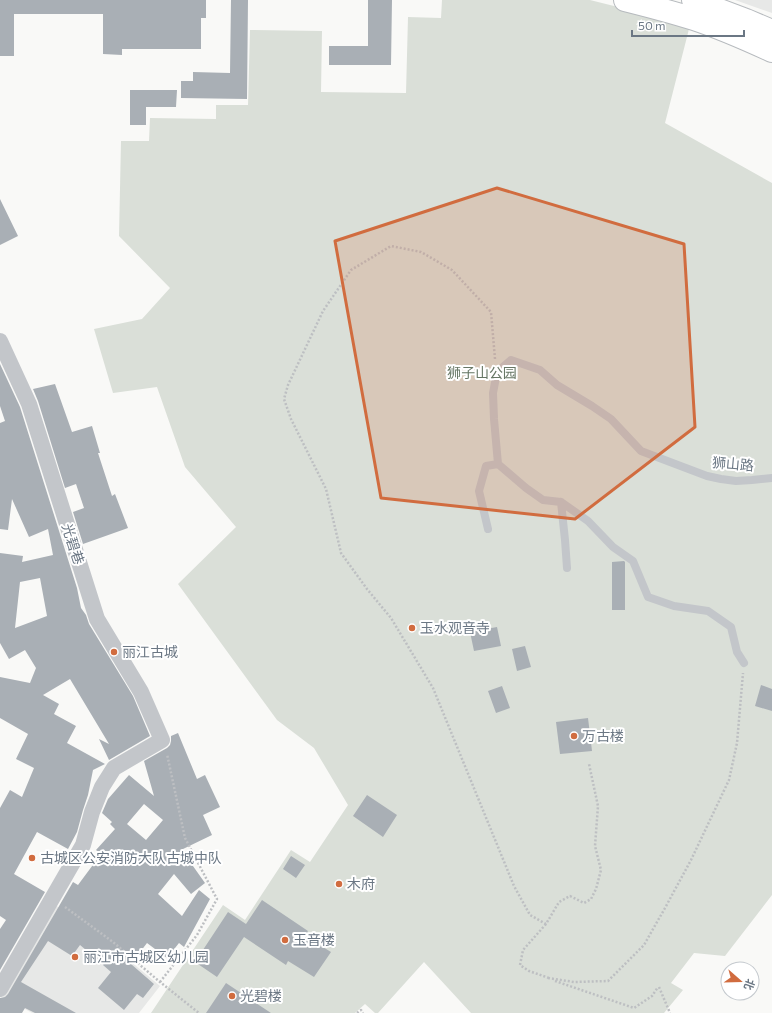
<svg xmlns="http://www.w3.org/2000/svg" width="772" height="1013" font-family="Commissioner,'Noto Sans SC',sans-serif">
	<rect width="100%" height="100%" fill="#f9f9f7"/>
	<!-- built -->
	<path fill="#e7e8e7" d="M 735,0 L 772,0 L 772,13 Z
		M 55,905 L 92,929 L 160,986 L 139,1013 L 32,1013 L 0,995 Z"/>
	<!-- green -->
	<path fill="#dadfd8" d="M 442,0 L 590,0 L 638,12 L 689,29 L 665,123 L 772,183 L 772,895 L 725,956 L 694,953 L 671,983 L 683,990 L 664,1013 L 471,1013 L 424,962 L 378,1013 L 375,1013 L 365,1004 L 355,1013 L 151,1013 L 223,905 L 245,920 L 291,850 L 310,862 L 348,805 L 314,748 L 277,720 L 178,584 L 236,527 L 185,467 L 157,387 L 113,393 L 94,329 L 142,319 L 170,288 L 119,236 L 121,141 L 149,141 L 150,118 L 216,119 L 216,105 L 248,105 L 250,30 L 322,31 L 321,92 L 406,93 L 408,17 L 441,18 Z"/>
	<!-- building -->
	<path fill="#a9afb5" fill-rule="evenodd" d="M 0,0 L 206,0 L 206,18 L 201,18 L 201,49 L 122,49 L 122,55 L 103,54 L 103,14 L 14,14 L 14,56 L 0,56 Z
		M 231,0 L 248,0 L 247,99 L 181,98 L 181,81 L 193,81 L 193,72 L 230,73 Z
		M 368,0 L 392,0 L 391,65 L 329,65 L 329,46 L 368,46 Z
		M 130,90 L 177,90 L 176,107 L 146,107 L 146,125 L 130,125 Z
		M 0,199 L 18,236 L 0,245 Z
		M 0,364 L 20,407 L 77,588 L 81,608 L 86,615 L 89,624 L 133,696 L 150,736 L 109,760 L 99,739 L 109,744 L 70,679 L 43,695 L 59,704 L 54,714 L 76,726 L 67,743 L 105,764 L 93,770 L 88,795 L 83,810 L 77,832 L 68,849 L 37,832 L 14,874 L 45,892 L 0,970 L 0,929 L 6,920 L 0,916 L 0,808 L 10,790 L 22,797 L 34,768 L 16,759 L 28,734 L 0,718 L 0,677 L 30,683 L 36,668 L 25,650 L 9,659 L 0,643 L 0,553 L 23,556 L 22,562 L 53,555 L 48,529 L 29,537 L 12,499 L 8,530 L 0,529 L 0,423 L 5,421 L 0,406 ZM 40,578 L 47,616 L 15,628 L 20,582 Z
		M 55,384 L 72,432 L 92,426 L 100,453 L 98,453 L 112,496 L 115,494 L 128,528 L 83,544 L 73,512 L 84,508 L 76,484 L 65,488 L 38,401 L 33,389 Z
		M 624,561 L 625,562 L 625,610 L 612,610 L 612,562 Z
		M 497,627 L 501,646 L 474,651 L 470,632 Z
		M 525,646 L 531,667 L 517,671 L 512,649 Z
		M 761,685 L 772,689 L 772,711 L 755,706 Z
		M 502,686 L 510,708 L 496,713 L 488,691 Z
		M 588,718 L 592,751 L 560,754 L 556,722 Z
		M 178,733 L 197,779 L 205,775 L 220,807 L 203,815 L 212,835 L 183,849 L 191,857 L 188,859 L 205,883 L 191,894 L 174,874 L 158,894 L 182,916 L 199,890 L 210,899 L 184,947 L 179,943 L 167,958 L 147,943 L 131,964 L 154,984 L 143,998 L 137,994 L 124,1010 L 98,988 L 111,972 L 103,965 L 104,965 L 80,945 L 72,956 L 48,941 L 21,982 L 76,1013 L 35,1013 L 25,1008 L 22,1013 L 0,1013 L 0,998 L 5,997 L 8,994 L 73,882 L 78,885 L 101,854 L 96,850 L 115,829 L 110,824 L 112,822 L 102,813 L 108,799 L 129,775 L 154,796 L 144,761 L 167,748 L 170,745 L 171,741 L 171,736 ZM 144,804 L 163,820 L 146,840 L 127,824 Z
		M 367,795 L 397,815 L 383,837 L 353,816 Z
		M 291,856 L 305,865 L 296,878 L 283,869 Z
		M 262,900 L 308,931 L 305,936 L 331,952 L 314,977 L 288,961 L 286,965 L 244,937 L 217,977 L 195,962 L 228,912 L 246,924 Z
		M 226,983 L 271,1013 L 206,1013 Z"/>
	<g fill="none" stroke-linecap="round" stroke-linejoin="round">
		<defs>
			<path id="secondary" d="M 625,0 C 649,6 672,12 694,19 C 721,28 746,39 772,51
				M 693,0 L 746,20 L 772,31"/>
		</defs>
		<!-- secondary casing -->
		<use href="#secondary" stroke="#b6babe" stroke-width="24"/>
		<!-- path -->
		<path stroke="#bdbfc2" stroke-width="2.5" stroke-dasharray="2 2" stroke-linecap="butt" d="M 495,359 L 491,312 L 452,270 L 421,252 L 391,246 L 351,270 L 323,311 L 288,385 L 284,399 L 291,419 L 326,489 L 341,553 L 367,589 L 391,618 L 433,688 L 514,886 L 530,915 L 546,924 L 559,902 L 570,896 L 584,903 L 591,899 L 596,889 L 601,870 L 595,846 L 598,806 L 589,764
			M 65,907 L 113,942 L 160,982 L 199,1013
			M 546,924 L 523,950 L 520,965 L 529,971 L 549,978
			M 548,978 L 574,982 L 608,981 L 644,945 L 665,908 L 691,860 L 729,780 L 737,743 L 743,673
			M 555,981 L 634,1008 L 652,996 L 658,987
			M 160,982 L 197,935 L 217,899 L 185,838 L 167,754
			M 659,987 L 670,1013
			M 357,1013 L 361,1010 L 363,1013"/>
		<!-- lane -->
		<path stroke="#c3c6ca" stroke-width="8" d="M 561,502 L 588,521 L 613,547 L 633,561 L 648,597 L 674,606 L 708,611 L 731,627 L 737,652 L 744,663
			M 488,529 L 479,491 L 486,466 L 498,464
			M 567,568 L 565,540 L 561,502 L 543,500 L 526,488 L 498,464 L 494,419 L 493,393 L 497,372 L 511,360 L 540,370 L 557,385 L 592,406 L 611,419 L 641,451 L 707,476 L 721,479 L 736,481 L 752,480 L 772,478"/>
		<!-- street -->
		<path stroke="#c3c6ca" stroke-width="16" d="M 0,341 L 29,404 L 97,619 L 141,692 L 162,740 L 114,768 L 102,787 L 92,812 L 83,845 L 0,989"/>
		<!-- secondary -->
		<use href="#secondary" stroke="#fff" stroke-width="22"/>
	</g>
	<!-- marked area -->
	<path fill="#d16c3f" fill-opacity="0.2" stroke="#d16c3f" stroke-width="3" stroke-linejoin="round" d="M 497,188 L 684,244 L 695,427 L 575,519 L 381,498 L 335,241 Z"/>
	<!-- markers -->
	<g fill="#d16c3f" stroke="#fff" stroke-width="1.5">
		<circle cx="412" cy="628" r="4"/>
		<circle cx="114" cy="652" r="4"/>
		<circle cx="574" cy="736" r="4"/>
		<circle cx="32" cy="858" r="4"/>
		<circle cx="339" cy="884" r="4"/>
		<circle cx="285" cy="940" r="4"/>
		<circle cx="75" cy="957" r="4"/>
		<circle cx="232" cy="996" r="4"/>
	</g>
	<g text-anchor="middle" stroke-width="4" stroke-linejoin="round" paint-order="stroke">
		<!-- park labels -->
		<g font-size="14" fill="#677765" stroke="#fff">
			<text x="482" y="378">狮子山公园</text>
		</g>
		<!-- street labels -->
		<g font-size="14" fill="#6b7784" stroke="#fff">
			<text transform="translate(733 464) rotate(5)" y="5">狮山路</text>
			<text transform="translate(73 544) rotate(72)" y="5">光碧巷</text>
		</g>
		<!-- poi labels -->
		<g font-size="14" fill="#6b7784" stroke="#fff" text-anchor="start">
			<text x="420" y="633">玉水观音寺</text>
			<text x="122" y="657">丽江古城</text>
			<text x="582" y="741">万古楼</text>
			<text x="40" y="863">古城区公安消防大队古城中队</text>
			<text x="347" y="889">木府</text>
			<text x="293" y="945">玉音楼</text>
			<text x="83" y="962">丽江市古城区幼儿园</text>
			<text x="240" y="1001">光碧楼</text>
		</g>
	</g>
	<!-- north arrow -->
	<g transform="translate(740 981) rotate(110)"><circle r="19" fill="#ffffff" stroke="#c4c9ce"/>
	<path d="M0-3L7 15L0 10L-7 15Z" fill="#d16c3f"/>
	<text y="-6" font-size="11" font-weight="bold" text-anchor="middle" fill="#6b7784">北</text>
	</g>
	<!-- scale -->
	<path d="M632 30v6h112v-6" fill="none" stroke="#6b7784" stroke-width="2"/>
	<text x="638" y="30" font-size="12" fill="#6b7784" stroke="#ffffff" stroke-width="3" paint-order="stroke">50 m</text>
</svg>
